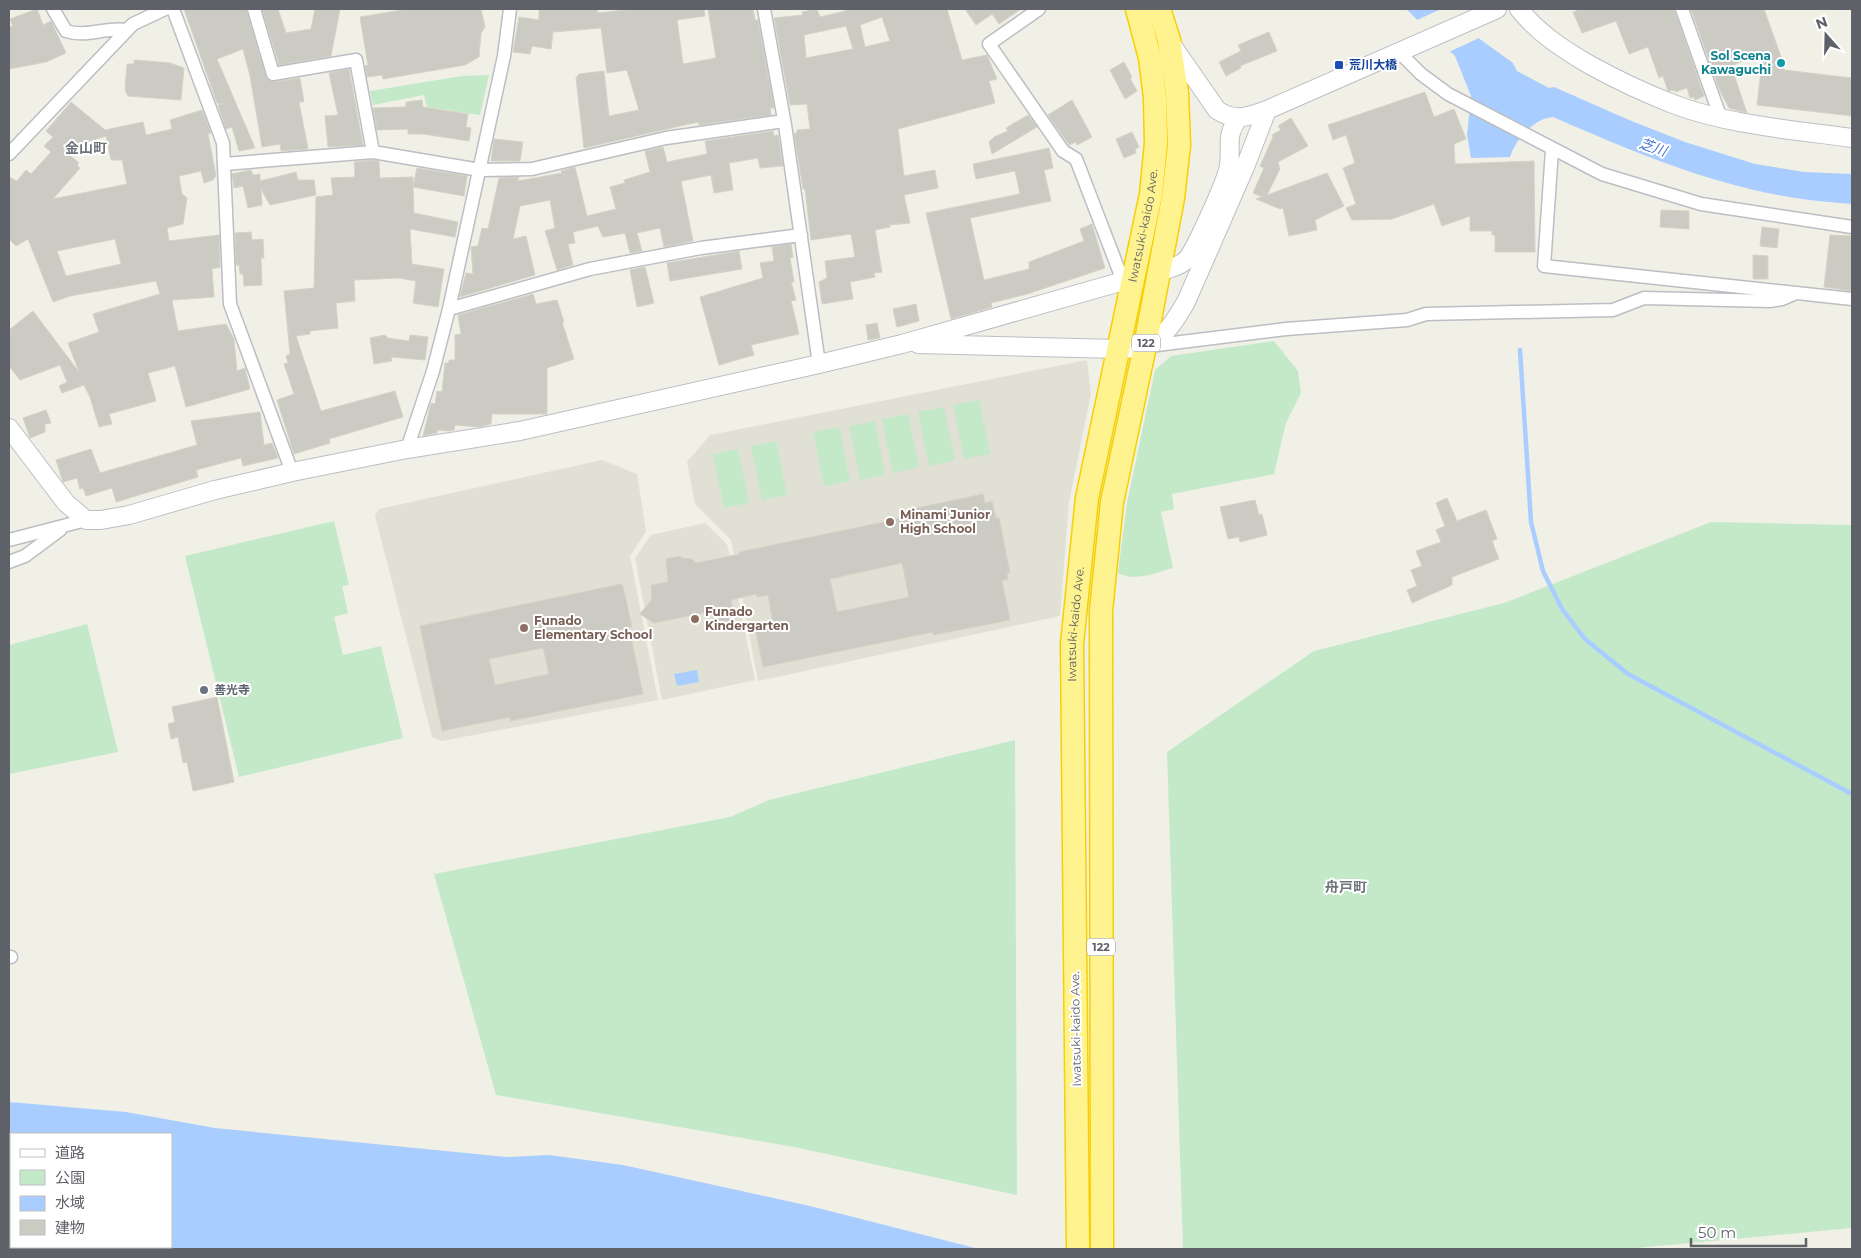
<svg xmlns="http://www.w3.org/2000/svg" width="1861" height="1258" font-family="Montserrat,'Noto Sans JP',sans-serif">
	<rect width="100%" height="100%" fill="#f1f0e7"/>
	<!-- education -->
	<path fill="#e1e0d5" d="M 1087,360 L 1091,394 L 1069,502 L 1060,616 L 758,681 L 731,540 L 695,504 L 687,462 L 710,435 Z
		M 602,460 L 637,474 L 646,531 L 630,556 L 658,700 L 442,741 L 432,737 L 375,516 L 379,509 Z
		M 705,523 L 727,544 L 755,680 L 662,700 L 635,558 L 651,535 Z"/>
	<!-- green -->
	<path fill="#c3e9c9" d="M 489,75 L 480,115 L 427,107 L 424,95 L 373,105 L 370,91 L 462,76 Z
		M 1274,341 L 1298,371 L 1301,393 L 1286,423 L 1274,474 L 1172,494 L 1174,509 L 1161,512 L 1173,568 C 1155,573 1135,582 1118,573 L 1127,503 L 1155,370 L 1171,356 Z
		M 979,400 L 990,454 L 964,459 L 953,405 Z
		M 944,407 L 955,460 L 929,466 L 918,412 Z
		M 908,414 L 919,467 L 893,473 L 882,419 Z
		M 875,421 L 885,475 L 860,480 L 849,426 Z
		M 839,427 L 850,481 L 824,486 L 813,432 Z
		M 776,441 L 787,495 L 762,500 L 751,446 Z
		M 738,449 L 749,503 L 724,508 L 713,454 Z
		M 334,521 L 349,585 L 342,586 L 348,613 L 334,617 L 343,655 L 381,646 L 403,738 L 239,777 L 185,556 Z
		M 1711,522 L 1852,525 L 1852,1228 L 1626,1249 L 1183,1249 L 1167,752 L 1314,651 L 1504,603 Z
		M 87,624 L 118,752 L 9,774 L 9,645 Z
		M 1015,740 L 1017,1195 L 794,1147 L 496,1095 L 434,874 L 730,817 L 769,800 Z"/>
	<!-- water -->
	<path fill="#a9cdff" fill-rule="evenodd" d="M 1406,9 L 1447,9 L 1477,37 L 1513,63 L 1517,71 L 1549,88 L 1554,87 L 1629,120 L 1685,142 L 1755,164 L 1804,172 L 1852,174 L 1852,204 C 1833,202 1814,201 1795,198 C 1711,185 1631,151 1553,117 C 1533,119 1516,139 1510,157 L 1471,158 L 1467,135 L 1471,96 L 1455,56 Z
		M 697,670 L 699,682 L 677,686 L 674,674 Z
		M 9,1102 L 126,1112 L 215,1128 L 506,1157 L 549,1155 L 623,1165 L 810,1206 L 979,1249 L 9,1249 ZM 171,1134 L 171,1247 L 11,1247 L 11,1134 Z"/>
	<!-- pier -->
	<path fill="#f1f0e7" d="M 1441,9 L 1450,9 L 1481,37 L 1449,52 L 1415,21 Z"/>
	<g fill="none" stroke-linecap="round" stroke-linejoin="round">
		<!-- stream -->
		<path stroke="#a9cdff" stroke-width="4.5" d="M 1520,350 L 1531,522 L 1543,571 L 1562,609 L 1585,639 L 1628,674 L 1852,794"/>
	</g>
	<!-- building -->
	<path fill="#cccbc3" stroke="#d6d3c5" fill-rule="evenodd" d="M 37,9 L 43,25 L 51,21 L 66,53 L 46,62 L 9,69 L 9,27 L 13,26 L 10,19 Z
		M 184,9 L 246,9 L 267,79 L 274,82 L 300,78 L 304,102 L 299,102 L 308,149 L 281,151 L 280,144 L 262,147 L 250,76 L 243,49 L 217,59 L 255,148 L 239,151 L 232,127 L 226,129 L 218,105 L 223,104 L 217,103 Z
		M 262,9 L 278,9 L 286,33 L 311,29 L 315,9 L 340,9 L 331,56 L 279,65 Z
		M 408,9 L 481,9 L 485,27 L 481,33 L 479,57 L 465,65 L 383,79 L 382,75 L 367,77 L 365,66 L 368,65 L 360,17 Z
		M 539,9 L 597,9 L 598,13 L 634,9 L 704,9 L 705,16 L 677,20 L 683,64 L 716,58 L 708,9 L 753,9 L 755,20 L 758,20 L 774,108 L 770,108 L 771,115 L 699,125 L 698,122 L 584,148 L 576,78 L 579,74 L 604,71 L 609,116 L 639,110 L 627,70 L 607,73 L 601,28 L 553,32 L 551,49 L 532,46 L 530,54 L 513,52 L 519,17 L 539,20 Z
		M 817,9 L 820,17 L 845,11 L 844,9 L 947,9 L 962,60 L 987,55 L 997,79 L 989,81 L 995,103 L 898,129 L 904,176 L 935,170 L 938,188 L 904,195 L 910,223 L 889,225 L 890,227 L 875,230 L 882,272 L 874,273 L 875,277 L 850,282 L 853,299 L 822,304 L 819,282 L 827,278 L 825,261 L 855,257 L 851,234 L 811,240 L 805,189 L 803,189 L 794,133 L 797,133 L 797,130 L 810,129 L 807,104 L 790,105 L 774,18 L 803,15 L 802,12 ZM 882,17 L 890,41 L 865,47 L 860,25 ZM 846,26 L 853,49 L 806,58 L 804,35 Z
		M 965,9 L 1021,9 L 999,24 L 992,14 L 976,25 Z
		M 1581,9 L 1674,9 L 1704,96 L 1695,100 L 1694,97 L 1690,98 L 1687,88 L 1675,92 L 1675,90 L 1668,91 L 1663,76 L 1659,78 L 1648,47 L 1629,54 L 1616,21 L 1582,33 L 1573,12 Z
		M 1691,9 L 1764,9 L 1784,65 L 1784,70 L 1852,78 L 1852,116 L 1757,105 L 1763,53 L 1731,66 L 1747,113 L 1729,108 L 1720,91 Z
		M 1269,32 L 1277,51 L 1240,66 L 1241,68 L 1226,76 L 1219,62 L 1241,51 L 1238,45 Z
		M 134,60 L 170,63 L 184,68 L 181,100 L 128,96 L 125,90 L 127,64 L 134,64 Z
		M 1124,62 L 1132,77 L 1130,78 L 1137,91 L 1125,99 L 1110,70 Z
		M 349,69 L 363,145 L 328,147 L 325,116 L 338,115 L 329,73 Z
		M 1425,92 L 1434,117 L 1454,109 L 1466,139 L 1454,144 L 1455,164 L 1534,161 L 1535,252 L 1495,252 L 1495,235 L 1492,235 L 1492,231 L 1470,231 L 1470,216 L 1442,226 L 1434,204 L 1392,219 L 1352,220 L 1346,208 L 1356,204 L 1343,168 L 1355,163 L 1346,135 L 1333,140 L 1328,125 Z
		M 422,100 L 423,107 L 468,114 L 466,127 L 471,128 L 469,141 L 423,134 L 408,134 L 408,129 L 377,130 L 373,108 L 406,107 L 406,102 Z
		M 1072,100 L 1092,137 L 1077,145 L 1076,142 L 1069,145 L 1048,115 Z
		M 71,102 L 105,130 L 143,122 L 146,135 L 172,129 L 170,120 L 202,110 L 211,133 L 208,134 L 216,176 L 213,180 L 204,183 L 201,171 L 179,176 L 182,194 L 187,198 L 183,224 L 167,228 L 169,241 L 219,235 L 220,267 L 212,269 L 214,297 L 172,300 L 178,331 L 226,324 L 234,339 L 237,371 L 245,368 L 250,389 L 186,407 L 175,366 L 148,373 L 156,401 L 109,414 L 112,424 L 99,427 L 90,397 L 84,385 L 62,393 L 59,386 L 67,382 L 60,365 L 20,380 L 9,366 L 9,330 L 33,311 L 79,372 L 68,343 L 99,332 L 93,314 L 160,294 L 156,281 L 70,296 L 53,302 L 28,239 L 16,246 L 9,239 L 9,177 L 17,181 L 26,170 L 31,174 L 51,152 L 44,146 L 53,137 L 46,131 ZM 106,136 L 111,160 L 122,160 L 127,184 L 53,199 L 80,168 L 77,165 L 79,163 L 63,149 ZM 115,239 L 121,264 L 66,276 L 57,251 Z
		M 1028,115 L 1037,127 L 992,154 L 989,142 L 994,137 L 1008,131 L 1006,128 Z
		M 1291,118 L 1308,146 L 1278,162 L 1280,169 L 1267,195 L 1327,173 L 1344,206 L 1315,220 L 1317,230 L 1289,236 L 1283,208 L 1280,209 L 1256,199 L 1262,197 L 1253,193 L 1264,168 L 1260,166 L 1273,137 L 1272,135 L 1281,130 L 1278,126 Z
		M 773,131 L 774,136 L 778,135 L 783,166 L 760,168 L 758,158 L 729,163 L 733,190 L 714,193 L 711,175 L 681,181 L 693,241 L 664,247 L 660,228 L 637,233 L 642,251 L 630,253 L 625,233 L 603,237 L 598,226 L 573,232 L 575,243 L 568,244 L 573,265 L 557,270 L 545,231 L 555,228 L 550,200 L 520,206 L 513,239 L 526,236 L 535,275 L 460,297 L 466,273 L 473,274 L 471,247 L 478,246 L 482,228 L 488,229 L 499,178 L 519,177 L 518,181 L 562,173 L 561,171 L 575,167 L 587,216 L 616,209 L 610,187 L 625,183 L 624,180 L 650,172 L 645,151 L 663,147 L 667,162 L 707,154 L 705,141 Z
		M 1132,132 L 1139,147 L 1135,149 L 1136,153 L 1124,158 L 1116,139 Z
		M 494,139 L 523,142 L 520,161 L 491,161 Z
		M 1049,148 L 1053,168 L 1044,170 L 1051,201 L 970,218 L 984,280 L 1029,269 L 1029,262 L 1084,241 L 1080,229 L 1092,224 L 1105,268 L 1027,294 L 991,303 L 992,307 L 951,319 L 926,213 L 1020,194 L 1015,171 L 976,179 L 973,164 Z
		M 373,160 L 379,161 L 380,178 L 413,177 L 413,186 L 417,168 L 467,176 L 464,196 L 413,187 L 414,213 L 458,222 L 455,237 L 410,229 L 412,264 L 444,269 L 438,307 L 413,303 L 416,281 L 399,278 L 354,280 L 355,301 L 336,303 L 338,328 L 310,331 L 310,334 L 296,336 L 321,411 L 395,391 L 403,417 L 329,439 L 330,443 L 294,454 L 277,400 L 294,394 L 284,364 L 288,363 L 286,356 L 290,354 L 284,291 L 314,288 L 316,197 L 333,195 L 331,178 L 355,177 L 354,162 Z
		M 251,170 L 253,175 L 260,174 L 260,181 L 296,172 L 298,180 L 314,180 L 316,195 L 270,205 L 261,189 L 262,205 L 248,208 L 243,186 L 234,188 L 232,174 Z
		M 1661,210 L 1689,211 L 1689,229 L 1660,227 Z
		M 1762,227 L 1779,229 L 1777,248 L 1760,246 Z
		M 251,232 L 252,240 L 263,239 L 264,258 L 261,258 L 262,285 L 244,286 L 243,274 L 240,274 L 239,265 L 236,265 L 235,233 Z
		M 1830,235 L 1852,236 L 1852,291 L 1824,287 Z
		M 791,244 L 793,257 L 790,258 L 794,282 L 791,282 L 796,300 L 791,301 L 799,334 L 751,345 L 754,355 L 719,365 L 700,297 L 763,278 L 760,263 L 774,261 L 772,247 Z
		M 739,251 L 742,269 L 670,281 L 667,263 Z
		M 1753,255 L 1768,256 L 1768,279 L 1753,279 Z
		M 645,267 L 654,303 L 637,307 L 630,270 Z
		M 533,294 L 536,304 L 557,300 L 564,322 L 562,322 L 574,359 L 547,368 L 547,414 L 492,414 L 491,424 L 479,427 L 455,425 L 454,430 L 450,431 L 438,430 L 437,433 L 423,436 L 431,403 L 435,404 L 437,391 L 442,392 L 445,363 L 449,363 L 449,360 L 455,360 L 455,335 L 461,334 L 458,315 Z
		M 916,304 L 919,321 L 897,327 L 893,309 Z
		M 877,323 L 880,338 L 868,340 L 866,325 Z
		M 385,335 L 388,338 L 409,341 L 410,335 L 428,337 L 425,360 L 391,357 L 392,361 L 374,364 L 370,338 Z
		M 46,410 L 51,423 L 45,424 L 45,432 L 30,438 L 23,418 Z
		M 260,412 L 264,445 L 272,443 L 278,458 L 243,466 L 241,458 L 196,470 L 198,477 L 116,502 L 112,488 L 86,496 L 83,488 L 80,489 L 77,478 L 63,482 L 56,460 L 91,449 L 100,473 L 197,445 L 191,421 Z
		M 983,494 L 985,503 L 992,501 L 996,518 L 999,518 L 1010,573 L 1007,573 L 1008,579 L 1002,581 L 1010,620 L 933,635 L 933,632 L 763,667 L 755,628 L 773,624 L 768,595 L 757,597 L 756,594 L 731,600 L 735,621 L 714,625 L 712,611 L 654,623 L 640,614 L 652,599 L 651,585 L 668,582 L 666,559 L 681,556 L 681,558 L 692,559 L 696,563 L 740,554 L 739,552 L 893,520 L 893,519 L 909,515 L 907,510 ZM 902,563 L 909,597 L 837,612 L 830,579 Z
		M 1447,498 L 1457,521 L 1486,510 L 1497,539 L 1492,541 L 1499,559 L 1452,577 L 1452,585 L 1412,603 L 1407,590 L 1417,586 L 1411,570 L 1422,566 L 1416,551 L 1441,542 L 1436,530 L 1445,526 L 1436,503 Z
		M 1255,500 L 1259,515 L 1262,514 L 1267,535 L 1240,542 L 1239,537 L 1228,539 L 1220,507 Z
		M 621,584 L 623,586 L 632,627 L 629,627 L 643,694 L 510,721 L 510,717 L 442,731 L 420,626 ZM 543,648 L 549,674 L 495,685 L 489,659 Z
		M 217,697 L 234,782 L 193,791 L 187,762 L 183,763 L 178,737 L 171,739 L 168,724 L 175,722 L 172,707 Z"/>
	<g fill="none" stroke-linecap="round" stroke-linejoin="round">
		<defs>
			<path id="street" d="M 53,9 L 66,31 C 87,38 103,27 127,30
				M 173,9 L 223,143 L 230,304 L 292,472
				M 254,9 L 273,74 L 356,60 L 373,152
				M 764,9 L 785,125 L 819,364
				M 1039,9 L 989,44 L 1063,151 L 1076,159 L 1123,281
				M 1682,9 L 1720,116
				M 1399,52 L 1421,74 L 1448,94 L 1602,174 L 1701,204 L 1852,227
				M 1552,150 L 1544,266 L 1852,299
				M 9,154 L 133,24 L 165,9
				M 224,164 L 373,152 L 480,170 L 532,169 L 666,138 L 784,121
				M 449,309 L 590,269 L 701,248 L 801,235
				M 1149,346 L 1286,329 L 1407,320 L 1426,314 L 1613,310 L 1644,298 L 1770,301 L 1782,299 L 1796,293
				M 407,449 L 433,371 L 449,309 L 504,56 L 510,9
				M 9,540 L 86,520
				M 9,562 L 25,556 L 60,530
				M 9,957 L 11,957"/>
			<path id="secondary" d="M 1519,9 C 1538,33 1564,50 1590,65 C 1617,80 1645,93 1673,104 C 1728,125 1794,130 1852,138
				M 1169,41 L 1217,110 C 1235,122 1248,117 1267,110 L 1497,9
				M 1168,269 C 1175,267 1183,264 1188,258 C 1197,245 1224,186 1228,170 C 1233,150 1224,136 1238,119
				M 918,344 L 1118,349 C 1126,348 1138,349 1146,346 C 1165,338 1176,319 1186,302 L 1245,167 L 1267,110
				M 9,428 L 66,503 L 86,520 L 101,520 L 129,515 L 215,490 L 292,472 L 407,449 L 520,431 L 819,364 L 902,344 L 1127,280"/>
			<g id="highway">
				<path id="s1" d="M 1078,1249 L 1072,644 L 1087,498 L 1151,194 L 1156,143 L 1155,98 L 1150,58 L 1137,9"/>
				<path d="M 1102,1249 L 1101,611 L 1112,502 L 1145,346 L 1173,198 L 1179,145 L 1177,93 L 1169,40 L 1159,9"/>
			</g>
		</defs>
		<!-- street casing -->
		<use href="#street" stroke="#bbbec3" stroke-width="15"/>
		<!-- secondary casing -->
		<use href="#secondary" stroke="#bcbec5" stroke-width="20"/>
		<!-- highway casing -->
		<use href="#highway" stroke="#f8cf00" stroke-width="25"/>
		<!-- street -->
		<use href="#street" stroke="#fff" stroke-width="12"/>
		<!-- secondary -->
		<use href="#secondary" stroke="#fff" stroke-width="18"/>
		<!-- highway -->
		<use href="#highway" stroke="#fff390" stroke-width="22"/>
	</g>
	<!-- markers -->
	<circle fill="#0f9aa8" stroke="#fff" stroke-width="2" cx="1781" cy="63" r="5"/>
	<rect fill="#1a4fb4" stroke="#fff" stroke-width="2" x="1334" y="60" width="10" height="10" rx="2.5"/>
	<g fill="#8d6e63" stroke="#fff" stroke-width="2">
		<circle cx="890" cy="522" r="5"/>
		<circle cx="695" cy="619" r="5"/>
		<circle cx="524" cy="628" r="5"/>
	</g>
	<circle fill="#6b7280" stroke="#fff" stroke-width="2" cx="204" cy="690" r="5"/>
	<g text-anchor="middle" stroke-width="4" stroke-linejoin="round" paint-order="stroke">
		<!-- shield labels -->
		<g fill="#fff" stroke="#8e9095" stroke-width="1">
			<rect x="1132" y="334.5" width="28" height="17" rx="4"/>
			<rect x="1087" y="938.5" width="28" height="17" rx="4"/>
		</g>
		<g font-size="11" font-weight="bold" fill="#5e6168">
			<text x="1146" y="347">122</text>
			<text x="1101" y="951">122</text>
		</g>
		<!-- culture labels -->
		<g font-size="12" font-weight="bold" fill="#0d838f" stroke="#fff" text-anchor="end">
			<text x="1771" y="60">Sol Scena<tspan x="1771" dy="14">Kawaguchi</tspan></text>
		</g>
		<!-- transit labels -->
		<g font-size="12" font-weight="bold" fill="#164399" stroke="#fff" text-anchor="start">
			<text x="1349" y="69">荒川大橋</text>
		</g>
		<!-- street labels -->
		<g font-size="12" fill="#5e6168" stroke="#fff">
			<text dy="4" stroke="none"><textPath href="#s1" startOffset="1030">Iwatsuki-kaido Ave.</textPath></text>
			<text dy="4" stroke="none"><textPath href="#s1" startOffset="625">Iwatsuki-kaido Ave.</textPath></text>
			<text transform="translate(1076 1029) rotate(-91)" y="4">Iwatsuki-kaido Ave.</text>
		</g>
		<!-- education labels -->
		<g font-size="12" font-weight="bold" fill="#785e54" stroke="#fff" text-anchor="start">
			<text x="900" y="519">Minami Junior<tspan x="900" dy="14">High School</tspan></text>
			<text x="705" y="616">Funado<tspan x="705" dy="14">Kindergarten</tspan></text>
			<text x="534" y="625">Funado<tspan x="534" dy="14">Elementary School</tspan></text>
		</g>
		<!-- worship labels -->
		<g font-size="12" font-weight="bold" fill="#5b616d" stroke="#fff" text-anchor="start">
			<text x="214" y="694">善光寺</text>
		</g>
		<!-- water labels -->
		<g font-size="14" font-style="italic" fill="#4572ca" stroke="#fff">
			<text transform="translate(1653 147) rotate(19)" y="5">芝川</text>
		</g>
		<!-- neighbourhood labels -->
		<g font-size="14" font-weight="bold" fill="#6f737a" stroke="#fff">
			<text x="86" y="153">金山町</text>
			<text x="1346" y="892">舟戸町</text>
		</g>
	</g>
	<!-- border -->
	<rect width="1861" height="1258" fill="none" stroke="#5e6168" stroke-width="20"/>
	<!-- legend -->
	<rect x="10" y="1133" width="162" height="115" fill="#ffffff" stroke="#bfc0c3"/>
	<rect x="20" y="1149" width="25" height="8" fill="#ffffff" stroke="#bfc0c3"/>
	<text x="55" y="1158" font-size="15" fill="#5e6168">道路</text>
	<rect x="20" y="1170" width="25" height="15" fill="#c3e9c9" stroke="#bfc0c3"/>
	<text x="55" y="1183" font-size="15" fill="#5e6168">公園</text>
	<rect x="20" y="1196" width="25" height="15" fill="#a9cdff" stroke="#bfc0c3"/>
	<text x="55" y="1208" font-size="15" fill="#5e6168">水域</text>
	<rect x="20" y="1220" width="25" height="15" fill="#cccbc3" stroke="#bfc0c3"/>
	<text x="55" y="1233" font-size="15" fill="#5e6168">建物</text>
	<!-- north arrow -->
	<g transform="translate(1826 35) rotate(340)" stroke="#ffffff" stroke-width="4" paint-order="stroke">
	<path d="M0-4L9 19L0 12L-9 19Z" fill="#5e6168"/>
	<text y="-8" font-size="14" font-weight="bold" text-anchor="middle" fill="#5e6168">N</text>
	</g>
	<!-- scale -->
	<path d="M1691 1238v8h115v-8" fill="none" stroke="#5e6168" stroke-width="2.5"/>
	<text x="1698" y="1238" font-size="15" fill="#5e6168" stroke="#ffffff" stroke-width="4" paint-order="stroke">50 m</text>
</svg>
